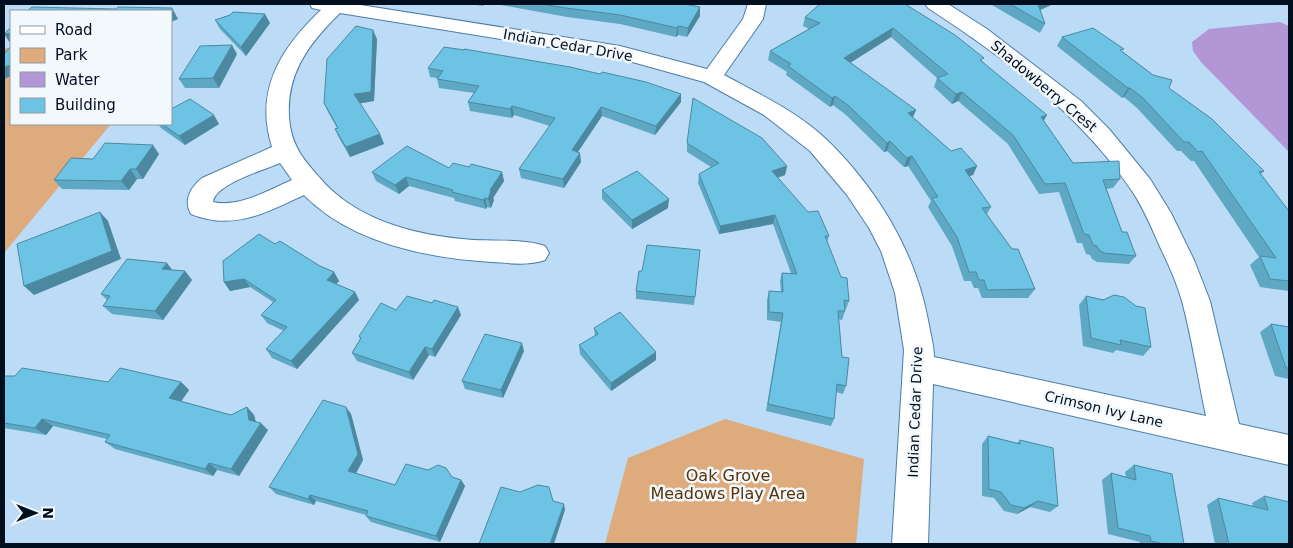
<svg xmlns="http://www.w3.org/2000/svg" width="1293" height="548" font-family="'DejaVu Sans',sans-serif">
	<rect width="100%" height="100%" fill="#bcdbf6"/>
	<!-- green -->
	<path fill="#ddab7c" d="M 4,48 L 11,48 L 11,124 L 111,124 L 4,253 Z
		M 725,419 L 864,459 L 856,544 L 605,544 L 628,458 Z"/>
	<!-- water -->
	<path fill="#b296d5" d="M 1280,22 L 1289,26 L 1289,152 L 1201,62 L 1193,51 L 1192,42 L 1209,29 Z"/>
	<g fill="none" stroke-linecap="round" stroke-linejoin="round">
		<defs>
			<path id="street" d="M 310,4 L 354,4 L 620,46 L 707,69 L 743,19 L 748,4 L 766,4 L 763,19 L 724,75 C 759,94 798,112 827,140 C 877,189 915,251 928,320 C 930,332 934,345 934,357 L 1206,416 C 1198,378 1192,339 1182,301 C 1177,284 1169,265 1161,249 C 1152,229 1144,209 1132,191 C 1081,115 1005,58 928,8 L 925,4 L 948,4 L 987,29 L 1081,101 L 1109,129 L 1150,179 L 1171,213 L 1194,260 L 1210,301 L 1239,424 L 1289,435 L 1289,465 L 933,384 L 928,544 L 892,544 L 904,350 L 895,293 L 881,251 L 869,228 L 847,195 L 810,151 L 764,115 L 704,82 L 618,58 L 340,13 C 307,45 283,78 290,126 C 294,149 305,161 319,177 C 353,218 410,234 462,239 C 487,242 523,238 545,246 L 549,253 L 545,260 C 529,266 509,263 492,262 C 427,258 351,243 304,195 C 265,213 233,231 191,214 C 183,200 191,187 202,178 L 272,147 C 254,90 281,48 321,10 L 312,8 ZM 280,163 L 292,180 C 268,190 240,208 213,202 C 215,184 264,170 280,163 Z"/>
		</defs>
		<!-- street casing -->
		<use href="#street" stroke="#4c7da6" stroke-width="2"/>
		<!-- street -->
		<use href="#street" fill="#fff" fill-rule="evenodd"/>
	</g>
	<!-- wall -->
	<path fill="#5ea8c4" d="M 470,4 L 485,4 L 483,6 Z
		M 495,4 L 685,4 L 700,16 L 687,37 L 678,35 L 676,37 L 620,24 L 567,17 Z
		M 905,4 L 982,61 L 1044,121 L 1073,163 L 1120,179 L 1113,188 L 1106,189 L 1122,232 L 1136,256 L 1129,264 L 1097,262 L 1092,259 L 1090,255 L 1086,254 L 1082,243 L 1077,243 L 1059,192 L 1039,194 L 1008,144 L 958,101 L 952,104 L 934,87 L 937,78 L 891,37 L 850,63 L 916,110 L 913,117 L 951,151 L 977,166 L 973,175 L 969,176 L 991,207 L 987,214 L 1035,289 L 1028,298 L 982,298 L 978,288 L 974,288 L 971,281 L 964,281 L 952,246 L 928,207 L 931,201 L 908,166 L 904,167 L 887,151 L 884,152 L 846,115 L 833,105 L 830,107 L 786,75 L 787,72 L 768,60 L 770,51 L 809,29 L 803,26 L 805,17 Z
		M 993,4 L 1053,4 L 1040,10 L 1045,24 L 1040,33 L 992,5 Z
		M 230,15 L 270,23 L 246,56 L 220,29 L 215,20 Z
		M 1062,37 L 1122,51 L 1169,88 L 1264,171 L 1261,174 L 1289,211 L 1289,291 L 1260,287 L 1250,265 L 1259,257 L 1194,161 L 1191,161 L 1181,151 L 1177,151 L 1137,108 L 1124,97 L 1122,98 L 1057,46 Z
		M 377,39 L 374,101 L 359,103 L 380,134 L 384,144 L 350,157 L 339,138 L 335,129 L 337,128 L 328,112 L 324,103 Z
		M 237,54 L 219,88 L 185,88 L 179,79 Z
		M 428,68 L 681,94 L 681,102 L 655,135 L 602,116 L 578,152 L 581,162 L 564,188 L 521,178 L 519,169 L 550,126 L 514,115 L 512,118 L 470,111 L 468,102 L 474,93 L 439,88 L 437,78 L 430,77 Z
		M 158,124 L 219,124 L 185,145 L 161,128 Z
		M 687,143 L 787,166 L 785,175 L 777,178 L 829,236 L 827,242 L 849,301 L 846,309 L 845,309 L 845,311 L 842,320 L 838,319 L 842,357 L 846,386 L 843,394 L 836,392 L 834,419 L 831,426 L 766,411 L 781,322 L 767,320 L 767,300 L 769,291 L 781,292 L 780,281 L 782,273 L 791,273 L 773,224 L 719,234 L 698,183 L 699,174 L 711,167 L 687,152 Z
		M 159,154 L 143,179 L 137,179 L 129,190 L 62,189 L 54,180 L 93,159 Z
		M 449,168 L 502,172 L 504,181 L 493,198 L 494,200 L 491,208 L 487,207 L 486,209 L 455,201 L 454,198 L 409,186 L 399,194 L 376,181 L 372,172 Z
		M 602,190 L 668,208 L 632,229 L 602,199 Z
		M 275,244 L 320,266 L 334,272 L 339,281 L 336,284 L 355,292 L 359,300 L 297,369 L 272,358 L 266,349 L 284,331 L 267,323 L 261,315 L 273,302 L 250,287 L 230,291 L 224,282 Z
		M 700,250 L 694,305 L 636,299 L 636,291 L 642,271 Z
		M 173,270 L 185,271 L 192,280 L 163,320 L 112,314 L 103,306 L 107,300 L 101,294 Z
		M 1086,296 L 1136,306 L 1151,347 L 1143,356 L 1116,350 L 1113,353 L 1083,346 L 1079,305 Z
		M 396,310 L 461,315 L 435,357 L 429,355 L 413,380 L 357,361 L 352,353 L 360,339 L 359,336 Z
		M 1271,324 L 1289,327 L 1289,379 L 1275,376 L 1260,332 Z
		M 594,328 L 656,360 L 611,391 L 580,354 L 579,345 L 595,336 Z
		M 524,351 L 503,398 L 465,389 L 462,381 Z
		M 4,376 L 108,382 L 181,382 L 189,390 L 181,401 L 231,415 L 247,407 L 254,415 L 256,422 L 268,430 L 239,476 L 217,470 L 213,476 L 115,449 L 105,442 L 107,439 L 53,426 L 46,435 L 4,428 Z
		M 351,414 L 363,460 L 356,473 L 395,485 L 452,477 L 461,480 L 465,486 L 440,542 L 371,522 L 366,516 L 366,515 L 316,501 L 314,505 L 276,494 L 269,487 Z
		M 988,436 L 1017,443 L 1020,440 L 1058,506 L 1050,512 L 1030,507 L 1017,514 L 1004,511 L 994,498 L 982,496 L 982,444 Z
		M 1134,465 L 1184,544 L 1140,544 L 1140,542 L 1108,534 L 1102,480 L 1111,473 L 1126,477 L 1125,472 Z
		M 1264,496 L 1289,544 L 1215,544 L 1207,505 L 1218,498 L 1253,506 L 1252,503 Z"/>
	<!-- shaded-wall -->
	<path fill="#4c88a0" d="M 1038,4 L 1053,4 L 1034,13 Z
		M 700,7 L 700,16 L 687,37 L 688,28 Z
		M 172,8 L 177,17 L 178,19 L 171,22 L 171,11 Z
		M 265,14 L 270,23 L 246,56 L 241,47 Z
		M 678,26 L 678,35 L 676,37 L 677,28 Z
		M 893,28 L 891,37 L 842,68 L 844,58 Z
		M 373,30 L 377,39 L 374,101 L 357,104 L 354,94 Z
		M 11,33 L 11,43 L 10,43 L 4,34 Z
		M 232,45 L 237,54 L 219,88 L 213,78 Z
		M 11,65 L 11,76 L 4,79 L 4,67 Z
		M 1128,88 L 1130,88 L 1124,97 L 1122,98 Z
		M 962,92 L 958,101 L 952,104 L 956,94 Z
		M 681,94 L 681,102 L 655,135 L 656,126 Z
		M 835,96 L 833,105 L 830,107 L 832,98 Z
		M 512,106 L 514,115 L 512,118 L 510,109 Z
		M 601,107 L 602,116 L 573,159 L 572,150 Z
		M 916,110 L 912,119 L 908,113 Z
		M 214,115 L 219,124 L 185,145 L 179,136 Z
		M 1047,115 L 1042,124 L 1041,117 Z
		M 380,134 L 384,144 L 350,157 L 346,147 Z
		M 890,141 L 887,151 L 884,152 L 887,143 Z
		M 153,145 L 159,154 L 143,179 L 136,169 Z
		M 580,153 L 581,162 L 564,188 L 563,179 Z
		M 912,156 L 908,166 L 904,167 L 907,158 Z
		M 787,166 L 785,175 L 770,180 L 772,171 Z
		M 977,166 L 973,175 L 960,179 L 965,170 Z
		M 130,169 L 137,179 L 129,190 L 121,181 Z
		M 502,172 L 504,181 L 493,198 L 494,200 L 491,208 L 488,199 L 490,190 Z
		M 406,177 L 409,186 L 399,194 L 395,185 Z
		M 485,198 L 487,207 L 486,209 L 483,200 Z
		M 669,199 L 668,208 L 632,229 L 632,220 Z
		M 100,212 L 108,221 L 121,259 L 34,295 L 24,286 Z
		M 775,215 L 773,224 L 719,234 L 720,226 Z
		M 167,263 L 174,272 L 162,269 Z
		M 185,271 L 192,280 L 163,320 L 155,311 Z
		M 334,272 L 339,281 L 332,288 L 327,280 Z
		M 244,279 L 250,287 L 230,291 L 224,282 Z
		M 355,292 L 359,300 L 297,369 L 291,361 Z
		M 458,307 L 461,315 L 435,357 L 432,349 Z
		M 522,343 L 524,351 L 503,398 L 501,390 Z
		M 425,347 L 429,355 L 413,380 L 409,372 Z
		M 656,352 L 656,360 L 611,391 L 611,383 Z
		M 181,382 L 189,390 L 178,406 L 169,398 Z
		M 247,407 L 254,415 L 257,427 L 249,420 Z
		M 346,407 L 351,414 L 363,460 L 354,477 L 348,471 Z
		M 42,419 L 53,426 L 46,435 L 35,428 Z
		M 261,423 L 268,430 L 239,476 L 231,469 Z
		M 209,463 L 217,470 L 213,476 L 205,469 Z
		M 461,480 L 465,486 L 440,542 L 436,536 Z
		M 310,495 L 316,501 L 314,505 L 308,499 Z
		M 1038,501 L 1030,507 L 1017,514 L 1024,508 Z
		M 564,504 L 565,510 L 554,544 L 550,544 Z"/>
	<!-- building -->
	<path fill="#6dc3e4" stroke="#4c88a0" d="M 542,4 L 685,4 L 700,7 L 688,28 L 678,26 L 677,28 L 620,15 L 566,8 Z
		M 820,4 L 905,4 L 955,35 L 984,58 L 980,60 L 1047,115 L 1041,117 L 1073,163 L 1119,161 L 1120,179 L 1103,180 L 1122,232 L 1127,232 L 1136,256 L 1104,253 L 1099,250 L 1097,246 L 1093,245 L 1089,235 L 1084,234 L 1065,183 L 1045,184 L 1013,135 L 962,92 L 956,94 L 937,78 L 948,74 L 893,28 L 844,58 L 916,110 L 908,113 L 951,151 L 961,148 L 977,166 L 965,170 L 991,207 L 982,208 L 1012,249 L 1018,249 L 1035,289 L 987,290 L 984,280 L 979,280 L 976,272 L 969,272 L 957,237 L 932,198 L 938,197 L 912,156 L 907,158 L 890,141 L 887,143 L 849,106 L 835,96 L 832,98 L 788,66 L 791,64 L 770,51 L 820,23 L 805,17 Z
		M 1010,4 L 1038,4 L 1045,24 Z
		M 32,7 L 116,9 L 118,7 L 172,8 L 173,10 L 170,11 L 27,11 Z
		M 233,12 L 265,14 L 241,47 L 215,20 L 230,15 Z
		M 356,26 L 373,30 L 371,92 L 354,94 L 380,134 L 346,147 L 335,129 L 338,128 L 324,103 L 327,59 Z
		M 11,27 L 11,33 L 4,34 Z
		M 1093,28 L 1124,49 L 1120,50 L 1153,75 L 1172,80 L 1169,88 L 1212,119 L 1264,171 L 1259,172 L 1289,211 L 1289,281 L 1270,279 L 1260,256 L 1276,258 L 1202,151 L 1198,152 L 1189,142 L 1184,142 L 1143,98 L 1130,88 L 1128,88 L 1062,37 Z
		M 232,45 L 213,78 L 179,79 L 200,46 Z
		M 11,46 L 11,65 L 4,67 L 4,54 Z
		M 444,47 L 464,50 L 464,49 L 570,67 L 600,74 L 602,72 L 646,82 L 681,94 L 656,126 L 601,107 L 572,150 L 580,153 L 563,179 L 519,169 L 555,118 L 512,106 L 510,109 L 468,102 L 479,86 L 437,79 L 443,71 L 428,68 Z
		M 693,98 L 762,138 L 787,166 L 772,171 L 808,212 L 818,211 L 829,236 L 825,236 L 841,277 L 847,278 L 849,301 L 844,300 L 845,311 L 838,311 L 842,357 L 849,358 L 846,386 L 837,384 L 834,419 L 768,404 L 783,313 L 769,312 L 769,291 L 783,292 L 782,273 L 797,274 L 775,215 L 720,226 L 699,174 L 719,163 L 687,143 Z
		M 190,99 L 214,115 L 179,136 L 162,124 L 171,124 L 171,109 Z
		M 105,143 L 153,145 L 136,169 L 130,169 L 121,181 L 54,180 L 71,158 L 93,159 Z
		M 407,146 L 449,168 L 453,163 L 469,167 L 471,164 L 502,172 L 490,190 L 491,191 L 488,199 L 485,198 L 483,200 L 452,192 L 453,190 L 406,177 L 395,185 L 372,172 Z
		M 637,171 L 669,199 L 632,220 L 602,190 Z
		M 100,212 L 112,251 L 24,286 L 17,244 Z
		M 259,234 L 275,244 L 280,241 L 320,266 L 334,272 L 327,280 L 355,292 L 291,361 L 266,349 L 287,327 L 261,315 L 276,300 L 244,279 L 224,282 L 223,261 Z
		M 647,245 L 700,250 L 695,297 L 636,291 L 639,271 L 642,271 Z
		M 127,259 L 167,263 L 162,269 L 185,271 L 155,311 L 103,306 L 110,296 L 101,294 Z
		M 1114,295 L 1124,297 L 1136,306 L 1145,308 L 1151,347 L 1120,340 L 1121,345 L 1091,338 L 1086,296 L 1103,300 Z
		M 407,296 L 432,303 L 434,300 L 458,307 L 432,349 L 425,347 L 409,372 L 352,353 L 361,338 L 359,336 L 381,303 L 396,310 Z
		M 620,312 L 656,352 L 611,383 L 579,345 L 598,334 L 594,328 Z
		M 1271,324 L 1289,327 L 1289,368 L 1286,368 Z
		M 485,334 L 522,343 L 501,390 L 462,381 Z
		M 22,368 L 108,382 L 120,368 L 181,382 L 169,398 L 231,415 L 247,407 L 249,420 L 261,423 L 231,469 L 209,463 L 205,469 L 105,442 L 110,435 L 42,419 L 35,428 L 4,423 L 4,376 L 15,376 Z
		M 323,400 L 346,407 L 358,454 L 348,471 L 395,485 L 406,464 L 428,470 L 438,465 L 446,468 L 452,477 L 461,480 L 436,536 L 366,516 L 368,511 L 310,495 L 308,499 L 269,487 Z
		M 988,436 L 1020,444 L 1020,440 L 1053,448 L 1058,506 L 1038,501 L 1024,508 L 1011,505 L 1001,492 L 989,489 Z
		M 1134,465 L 1172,474 L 1184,544 L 1164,544 L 1151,541 L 1150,536 L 1118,528 L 1111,473 L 1136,480 Z
		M 538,485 L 549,487 L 553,501 L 564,504 L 550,544 L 479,544 L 501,487 L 520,492 Z
		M 1264,496 L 1289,502 L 1289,544 L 1229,544 L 1218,498 L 1268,510 Z"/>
	<g text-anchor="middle" stroke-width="5" stroke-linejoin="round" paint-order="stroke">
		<!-- street labels -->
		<g font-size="14" fill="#000e1d" stroke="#f3f8fd">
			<text transform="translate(568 45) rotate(10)" y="5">Indian Cedar Drive</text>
			<text transform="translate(1044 86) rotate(40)" y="5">Shadowberry Crest</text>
			<text transform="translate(1104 409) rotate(13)" y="5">Crimson Ivy Lane</text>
			<text transform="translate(915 412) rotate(-88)" y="5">Indian Cedar Drive</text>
		</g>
		<!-- near-park labels -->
		<g font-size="16" fill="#573307" stroke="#f3f8fd">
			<text x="728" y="481">Oak Grove<tspan x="728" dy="18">Meadows Play Area</tspan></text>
		</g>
	</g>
	<!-- border -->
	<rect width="1293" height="548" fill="none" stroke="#000e1d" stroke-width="10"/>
	<!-- legend -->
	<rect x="10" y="10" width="162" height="115" fill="#f3f8fd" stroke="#929aa3"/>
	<rect x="20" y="26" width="25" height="8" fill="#ffffff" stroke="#929aa3"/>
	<text x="55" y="35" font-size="15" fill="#000e1d">Road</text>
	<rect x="20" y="48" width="25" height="15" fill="#ddab7c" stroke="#929aa3"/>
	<text x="55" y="60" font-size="15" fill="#000e1d">Park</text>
	<rect x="20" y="72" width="25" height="15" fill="#b296d5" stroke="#929aa3"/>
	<text x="55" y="85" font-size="15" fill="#000e1d">Water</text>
	<rect x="20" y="98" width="25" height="15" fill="#6dc3e4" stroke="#929aa3"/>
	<text x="55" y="110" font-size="15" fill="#000e1d">Building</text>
	<!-- north arrow -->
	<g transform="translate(35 513) rotate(90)" stroke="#f3f8fd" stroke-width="4" paint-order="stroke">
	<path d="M0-4L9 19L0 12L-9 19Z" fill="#000e1d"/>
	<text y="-8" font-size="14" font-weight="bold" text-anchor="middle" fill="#000e1d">N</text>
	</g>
</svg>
